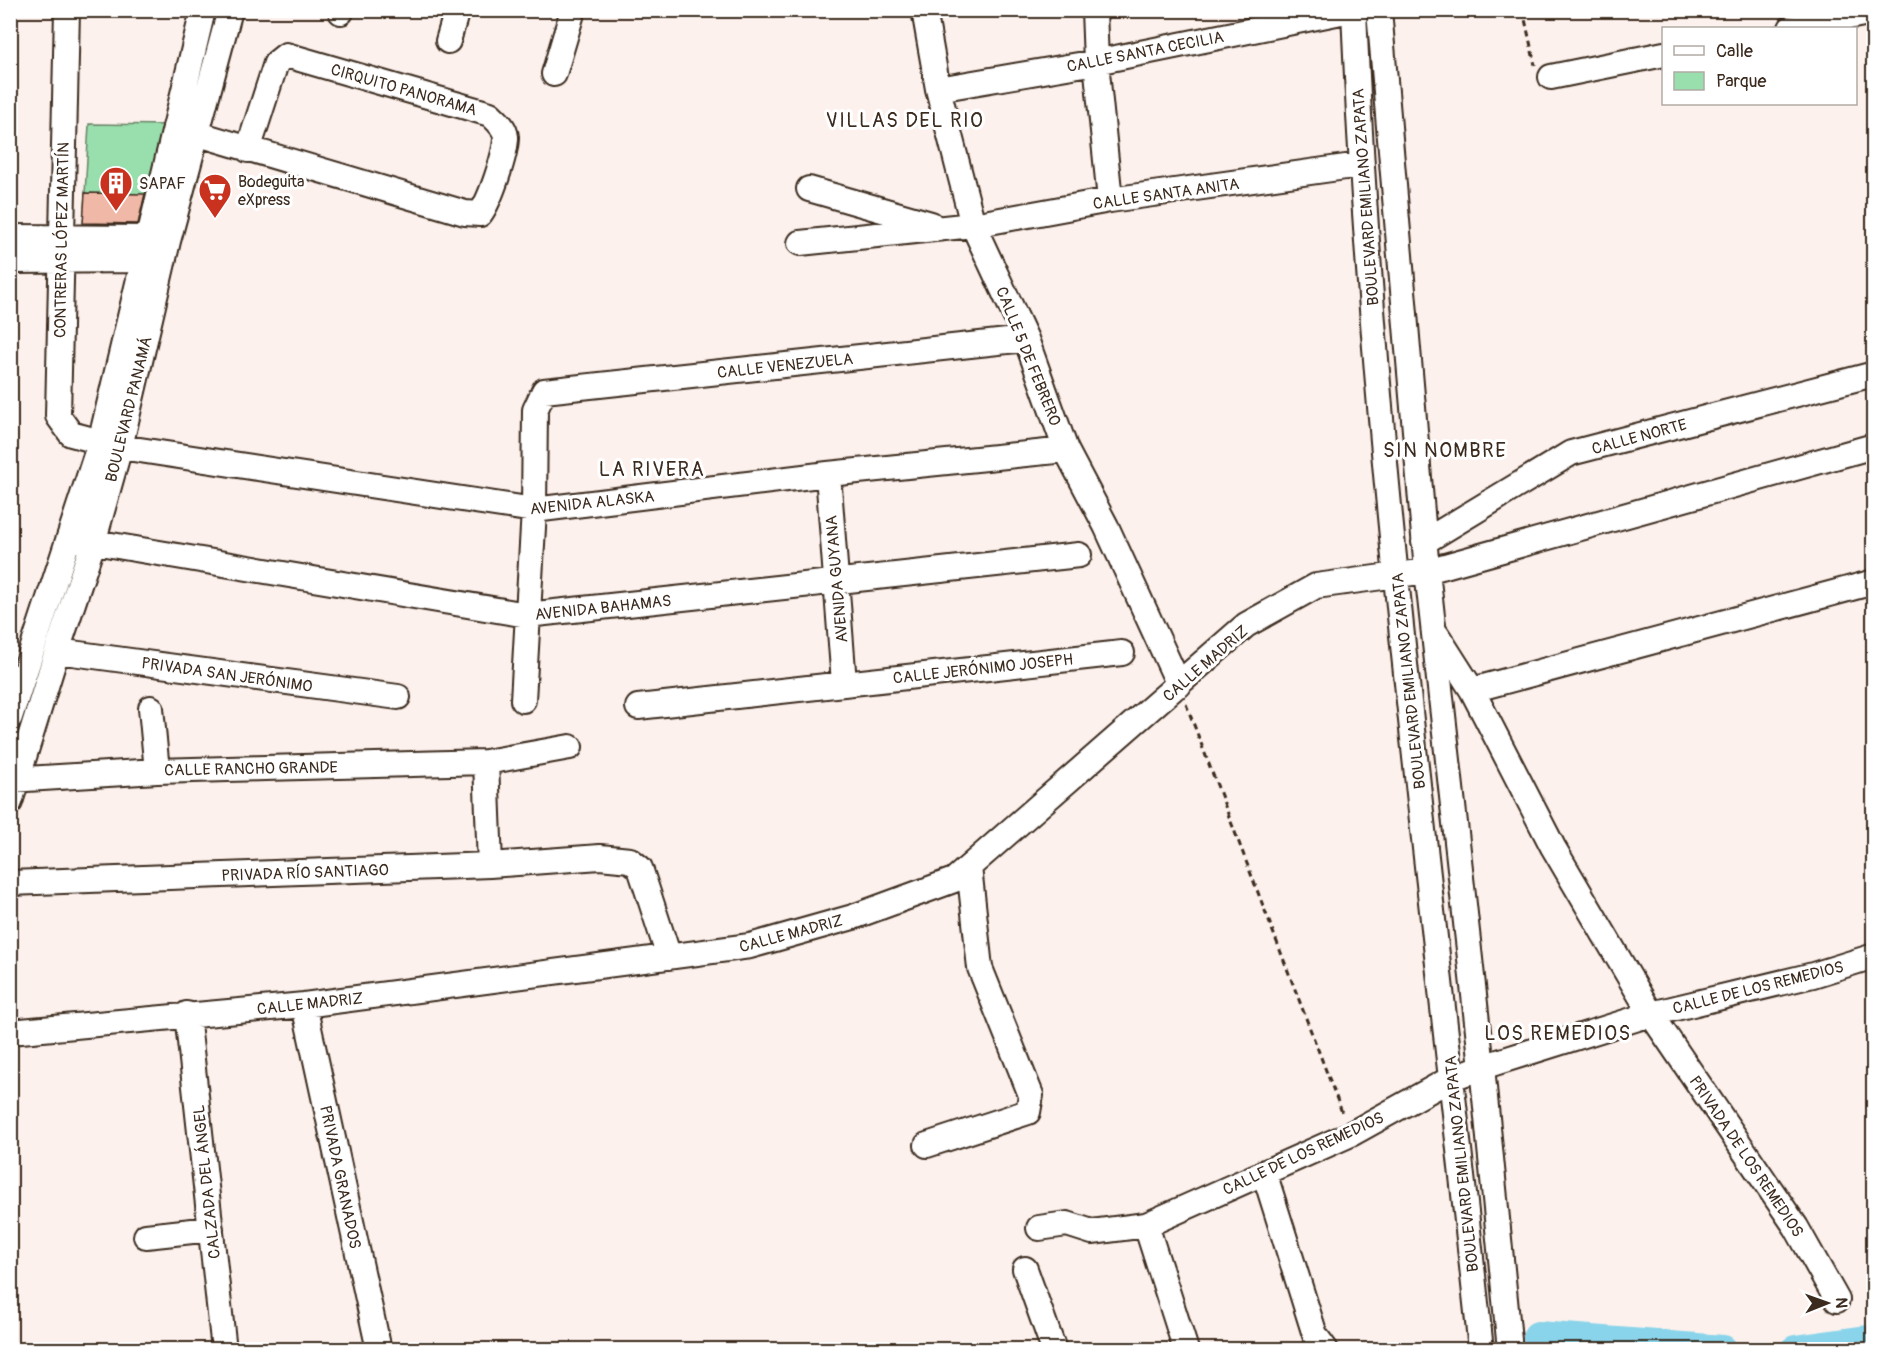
<svg xmlns="http://www.w3.org/2000/svg" width="1884" height="1360" font-family="Pangolin,sans-serif">
	<rect width="100%" height="100%" fill="#fcf1ed"/>
	<filter id="ink" filterUnits="userSpaceOnUse"><feTurbulence type="fractalNoise" baseFrequency=".0167" numOctaves="2"/><feDisplacementMap in="SourceGraphic" scale="12" xChannelSelector="R" yChannelSelector="G"/><feConvolveMatrix kernelMatrix="1 2 1 2 8 2 1 2 1" color-interpolation-filters="sRGB"/></filter>
	<g filter="url(#ink)">
		<!-- green -->
		<path fill="#98dfad" stroke="#6a8466" stroke-width="1.5" d="M 89,124 L 170,125 L 145,230 L 83,229 Z"/>
		<g fill="none" stroke-linecap="round" stroke-linejoin="round">
			<!-- river -->
			<path stroke="#89d4ea" stroke-width="30" d="M 1538,1336 L 1723,1350
				M 1795,1350 L 1874,1339"/>
		</g>
		<!-- building -->
		<path fill="#f0b8a6" stroke="#3b2a1e" stroke-width="1.5" d="M 85,193 L 145,194 L 138,224 L 83,223 Z"/>
		<g fill="none" stroke-linecap="round" stroke-linejoin="round">
			<defs>
				<path id="minor" d="M 67,10 L 58,416 L 71,434 L 120,447 L 534,510 L 828,474 L 1066,450
					M 924,10 L 938,89 L 973,225 L 1026,339 L 1066,450 L 1106,526 L 1179,685
					M 1094,10 L 1096,62 L 1110,200
					M 1354,10 C 1372,458 1434,904 1481,1350
					M 1379,10 L 1427,571 L 1482,1067 L 1510,1350
					M 341,12 L 342,10
					M 1791,28 L 1874,12
					M 448,41 L 457,10
					M 554,74 L 573,10
					M 1551,77 L 1664,54
					M 938,89 L 1096,62 L 1351,10
					M 175,127 L 465,213 L 480,214 C 490,201 506,154 506,137 C 505,127 497,121 490,114 L 286,55 L 276,63 L 248,150
					M 809,189 L 931,224
					M 10,237 L 149,238 L 163,240
					M 800,243 L 973,225 L 1110,200 L 1360,165
					M 10,261 L 143,260 L 158,262
					M 828,474 L 844,683
					M 70,538 L 527,615 L 1079,555
					M 1424,542 L 1571,453 L 1874,374
					M 1437,635 L 1472,690 L 1553,847 L 1651,1014 L 1796,1227 L 1837,1300
					M 57,651 L 398,697
					M 1472,690 L 1874,582
					M 523,700 L 534,510 L 535,410 L 544,391 L 1026,339
					M 638,707 L 1122,653
					M 151,708 L 157,771
					M 10,717 L 100,443 L 203,10
					M 486,762 L 490,865
					M 10,780 L 157,771 L 486,762 L 570,747
					M 10,802 L 57,651 L 93,543 L 120,447 L 168,241 L 230,10
					M 10,883 L 490,865 L 600,857 L 630,860 L 640,868 L 669,957
					M 304,1005 L 379,1350
					M 187,1014 L 224,1350
					M 10,1032 L 304,1005 L 750,946 L 853,917 L 954,880 L 1246,625 L 1316,586 L 1427,571 L 1874,446
					M 927,1145 L 1028,1112 L 1031,1095 L 980,968 L 969,867
					M 1264,1172 L 1315,1335 L 1326,1350
					M 1146,1225 L 1186,1350
					M 1039,1228 L 1067,1224 L 1092,1232 L 1146,1225 L 1351,1134 L 1452,1078 L 1482,1067 L 1651,1014 L 1813,975 L 1874,956
					M 146,1236 L 211,1229
					M 1025,1269 L 1054,1350"/>
			</defs>
			<!-- minor casing -->
			<use href="#minor" stroke="#3b2a1e" stroke-width="28"/>
			<!-- path -->
			<path stroke="#3b2a1e" stroke-width="3" stroke-dasharray="6 4.5" stroke-linecap="butt" d="M 1523,10 L 1535,65
				M 1186,704 L 1343,1115"/>
			<!-- minor -->
			<use href="#minor" stroke="#fff" stroke-width="24"/>
		</g>
	</g>
	<!-- icons -->
	<defs>
		<symbol id="building-pin" viewBox="-11 -11 22 30"><path d="M0 17L-7.5 6A9.5 9.5 0 1 1 7.5 6Z" fill="#c8321e" stroke="#fff"/><path d="M-4-6H4V6H1V3H-1V6H-4ZM-2.5-4.3h1.7v1.8h-1.7ZM.8-4.3h1.7v1.8H.8ZM-2.5-1h1.7V.8h-1.7ZM.8-1h1.7V.8H.8Z" fill="#fff"/></symbol>
		<symbol id="supermarket-pin" viewBox="-11 -11 22 30"><path d="M0 17L-7.5 6A9.5 9.5 0 1 1 7.5 6Z" fill="#c8321e" stroke="#fff"/><path d="M-6-5.5h2.5l.6 2H6L4.5 2H-2.5L-4.4-4H-6ZM-1.5 3.2a1.3 1.3 0 1 0 .1 0ZM3 3.2a1.3 1.3 0 1 0 .1 0Z" fill="#fff"/></symbol>
	</defs>
	<g fill-rule="evenodd">
		<use href="#building-pin" x="97" y="164" width="38" height="52"/>
		<use href="#supermarket-pin" x="196" y="171" width="38" height="52"/>
	</g>
	<g text-anchor="middle" stroke-width="6" stroke-linejoin="round" paint-order="stroke">
		<!-- street labels -->
		<g font-size="16" fill="#3b2a1e" stroke="#fff">
			<text transform="translate(1145 51) rotate(-11)" y="6">CALLE SANTA CECILIA</text>
			<text transform="translate(404 89) rotate(16)" y="6">CIRQUITO PANORAMA</text>
			<text transform="translate(1166 193) rotate(-8)" y="6">CALLE SANTA ANITA</text>
			<text transform="translate(1365 197) rotate(-94)" y="6">BOULEVARD EMILIANO ZAPATA</text>
			<text transform="translate(61 240) rotate(-89)" y="6">CONTRERAS LÓPEZ MARTÍN</text>
			<text transform="translate(1029 356) rotate(68)" y="6">CALLE 5 DE FEBRERO</text>
			<text transform="translate(785 365) rotate(-6)" y="6">CALLE VENEZUELA</text>
			<text transform="translate(128 409) rotate(-76)" y="6">BOULEVARD PANAMÁ</text>
			<text transform="translate(1639 436) rotate(-15)" y="6">CALLE NORTE</text>
			<text transform="translate(592 502) rotate(-6)" y="6">AVENIDA ALASKA</text>
			<text transform="translate(836 579) rotate(-95)" y="6">AVENIDA GUYANA</text>
			<text transform="translate(603 607) rotate(-6)" y="6">AVENIDA BAHAMAS</text>
			<text transform="translate(1205 663) rotate(-41)" y="6">CALLE MADRIZ</text>
			<text transform="translate(983 668) rotate(-6)" y="6">CALLE JERÓNIMO JOSEPH</text>
			<text transform="translate(227 674) rotate(8)" y="6">PRIVADA SAN JERÓNIMO</text>
			<text transform="translate(1408 681) rotate(-96)" y="6">BOULEVARD EMILIANO ZAPATA</text>
			<text transform="translate(251 768) rotate(-1)" y="6">CALLE RANCHO GRANDE</text>
			<text transform="translate(305 872) rotate(-2)" y="6">PRIVADA RÍO SANTIAGO</text>
			<text transform="translate(791 933) rotate(-15)" y="6">CALLE MADRIZ</text>
			<text transform="translate(1758 987) rotate(-14)" y="6">CALLE DE LOS REMEDIOS</text>
			<text transform="translate(310 1003) rotate(-6)" y="6">CALLE MADRIZ</text>
			<text transform="translate(1303 1153) rotate(-25)" y="6">CALLE DE LOS REMEDIOS</text>
			<text transform="translate(1747 1156) rotate(56)" y="6">PRIVADA DE LOS REMEDIOS</text>
			<text transform="translate(1461 1164) rotate(-96)" y="6">BOULEVARD EMILIANO ZAPATA</text>
			<text transform="translate(341 1177) rotate(78)" y="6">PRIVADA GRANADOS</text>
			<text transform="translate(206 1182) rotate(-96)" y="6">CALZADA DEL ÁNGEL</text>
		</g>
		<!-- poi labels -->
		<g font-size="16" fill="#3b2a1e" stroke="#fff" text-anchor="start">
			<text x="238" y="187">Bodeguita<tspan x="238" dy="18">eXpress</tspan></text>
			<text x="139" y="189">SAPAF</text>
		</g>
		<!-- quarter labels -->
		<g font-size="20" letter-spacing="1.5" fill="#3b2a1e" stroke="#fff">
			<text x="905" y="127">VILLAS DEL RIO</text>
			<text x="1445" y="457">SIN NOMBRE</text>
			<text x="652" y="476">LA RIVERA</text>
			<text x="1558" y="1040">LOS REMEDIOS</text>
		</g>
	</g>
	<!-- margin -->
	<rect width="1884" height="1360" fill="none" stroke="#fff" stroke-width="36"/>
	<rect x="18" y="18" width="1848" height="1324" fill="none" stroke="#3b2a1e" stroke-width="2" filter="url(#ink)"/>
	<!-- legend -->
	<rect x="1662" y="27" width="195" height="78" fill="#ffffff" stroke="#b1aaa5" stroke-width="1.5"/>
	<rect x="1674" y="46" width="30" height="9" fill="#ffffff" stroke="#b1aaa5" stroke-width="1.5"/>
	<text x="1716" y="57" font-size="18" fill="#3b2a1e">Calle</text>
	<rect x="1674" y="72" width="30" height="18" fill="#98dfad" stroke="#b1aaa5" stroke-width="1.5"/>
	<text x="1716" y="87" font-size="18" fill="#3b2a1e">Parque</text>
	<!-- north arrow -->
	<g transform="translate(1827 1303) rotate(89)" stroke="#ffffff" stroke-width="4.5" paint-order="stroke">
	<path d="M0-4.5L10 22L0 15L-10 22Z" fill="#3b2a1e"/>
	<text y="-9" font-size="16" font-weight="bold" text-anchor="middle" fill="#3b2a1e">N</text>
	</g>
</svg>
